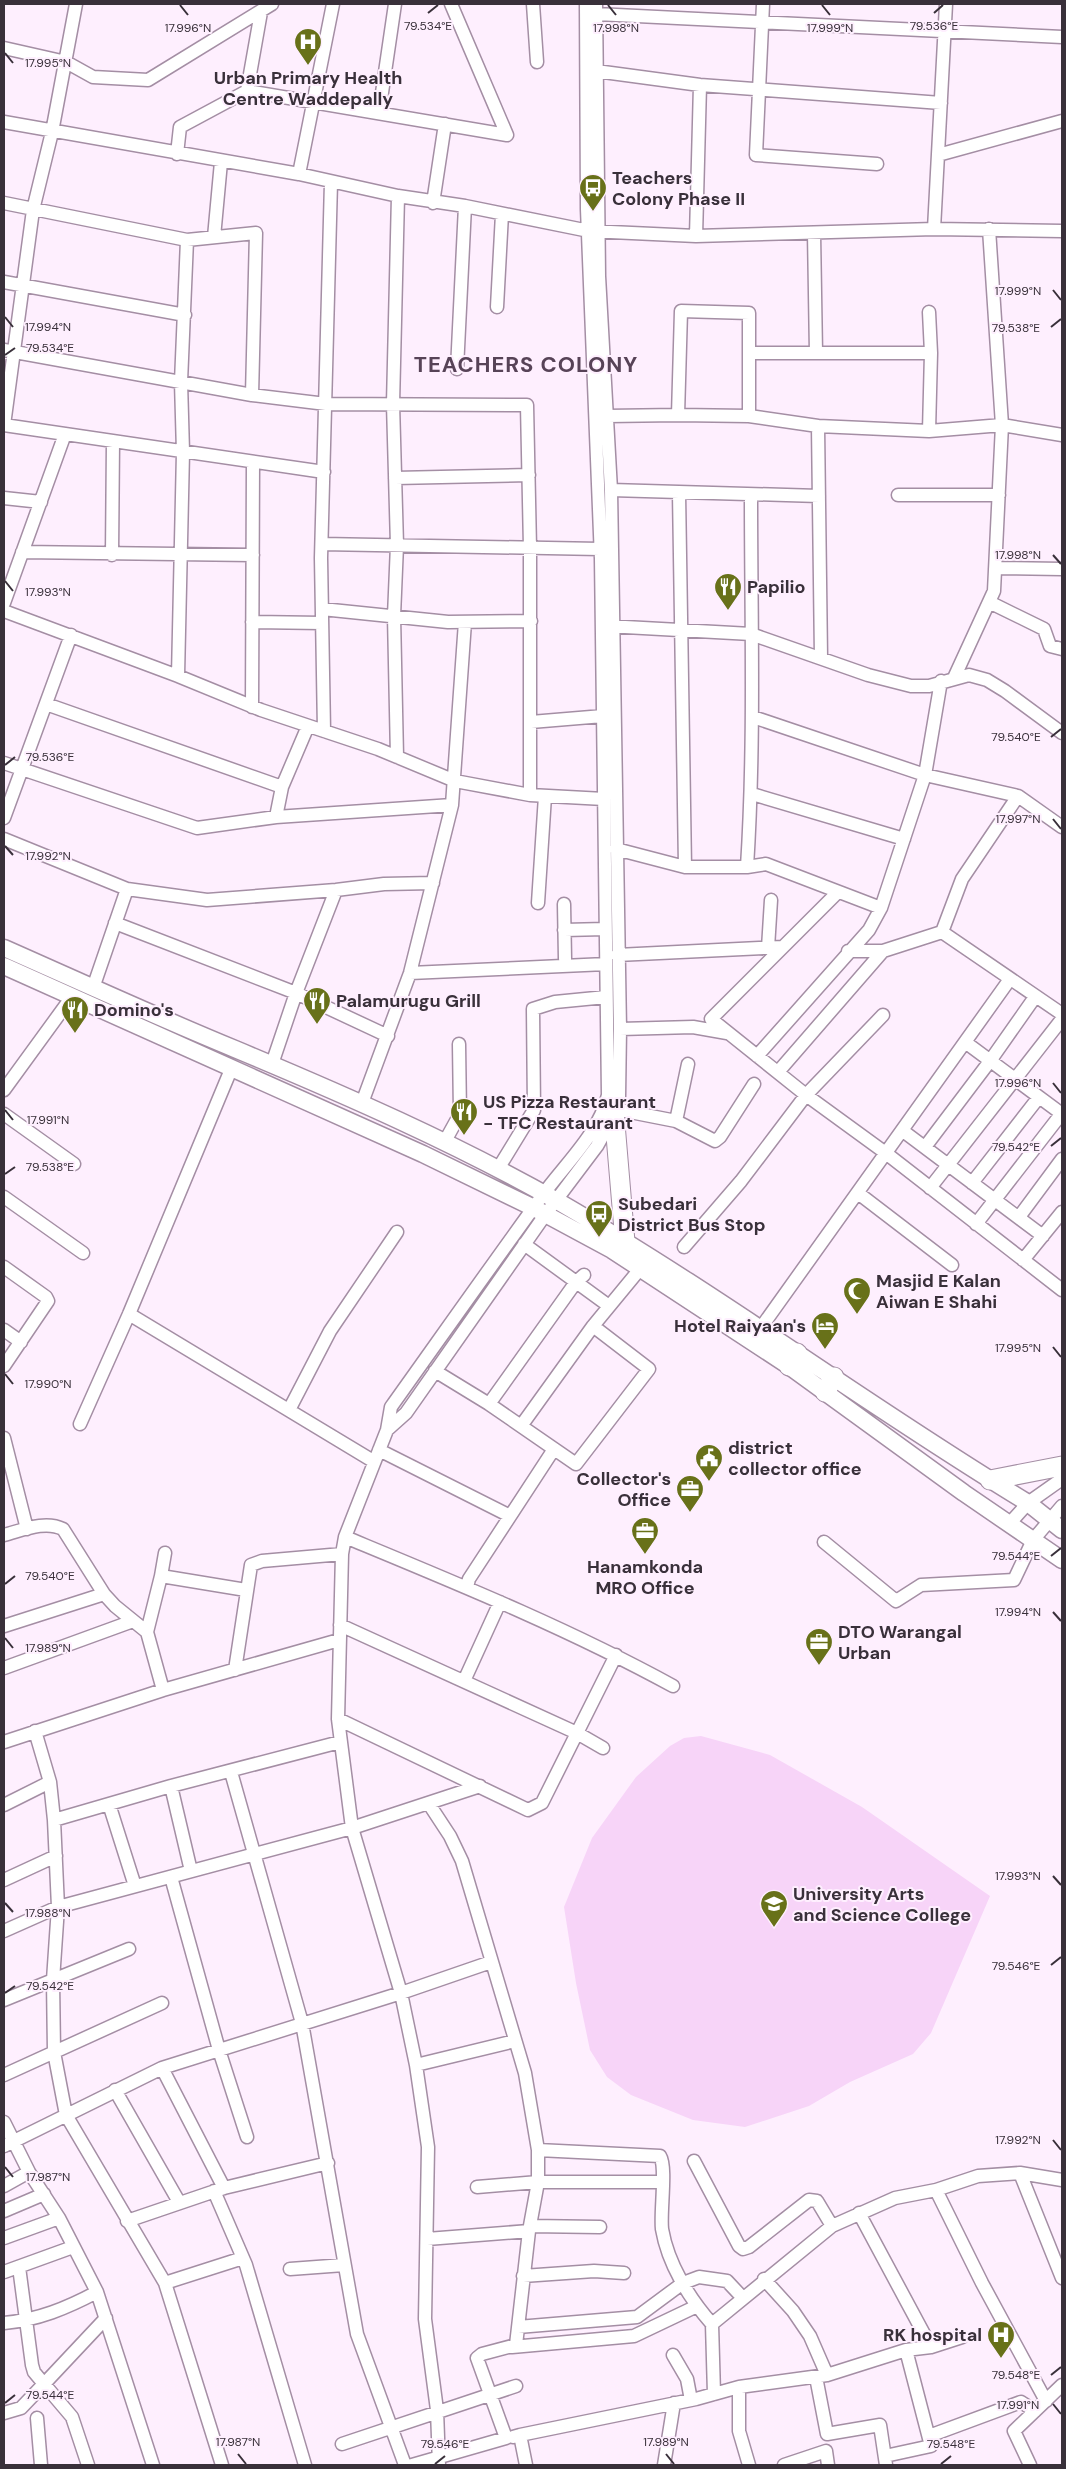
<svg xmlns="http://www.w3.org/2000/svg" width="1066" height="2469" font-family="'DM Sans',sans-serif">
	<rect width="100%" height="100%" fill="#feeffe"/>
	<!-- green -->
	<path fill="#f7d4f8" d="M 701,1736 L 770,1755 L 862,1807 L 990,1896 L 931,2033 L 913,2054 L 850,2082 L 809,2106 L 745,2127 L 693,2120 L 631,2095 L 607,2077 L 590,2050 L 576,1983 L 564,1907 L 592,1838 L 636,1777 L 670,1746 L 684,1738 Z"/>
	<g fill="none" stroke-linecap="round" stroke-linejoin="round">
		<defs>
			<path id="minor" d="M 76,4 L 52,132 L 33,210 L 4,425 L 324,472
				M 451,4 L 507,135
				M 533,4 L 537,62
				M 763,4 L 756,155 L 877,164
				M 596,14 L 1062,37
				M 4,48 L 66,62 L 93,77 L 148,80 L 272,4
				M 596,71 L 700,85 L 941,103
				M 247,91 L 507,135
				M 379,113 L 395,4
				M 4,122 L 299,174 L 398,196 L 465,206 L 589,231 L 696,236 L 934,229 L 1062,231
				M 177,154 L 180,127 L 247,91 L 261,12
				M 938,155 L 1062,121
				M 299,174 L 333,4
				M 4,203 L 187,240 L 256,233 L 252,395
				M 433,203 L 445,124
				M 934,229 L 946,4
				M 814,233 L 816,353
				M 696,236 L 700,85
				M 214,237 L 221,162
				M 4,282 L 185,315
				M 497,307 L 502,214
				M 929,312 L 931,353 L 929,431 L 1002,425 L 1062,435
				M 4,350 L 252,395 L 326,404 L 527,405 L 530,548 L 530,795
				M 749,353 L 931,353
				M 457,369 L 465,206
				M 678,415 L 749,416 L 818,426 L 821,658
				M 607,416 L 678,415 L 681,311 L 749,313 L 749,416
				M 818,426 L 929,431
				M 395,478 L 529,475
				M 611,490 L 819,496
				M 679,493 L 685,867
				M 751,495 C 751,619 755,743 747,867 L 766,864 L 881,908
				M 898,495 L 999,495
				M 4,498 L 41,502
				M 322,544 L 600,549
				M 22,552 L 253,555
				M 112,555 L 113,441
				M 995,568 L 1062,569
				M 989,602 L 1044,629 L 1050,646 L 1062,649
				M 4,603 L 65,434
				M 322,609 L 448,622 L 531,621
				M 4,611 L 178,676 L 261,710 L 378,749 L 455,781 L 530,795 L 604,799
				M 252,622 L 322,623
				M 607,626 L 751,634 L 868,675 L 911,686 L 929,686 L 969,675 L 987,680 L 1005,691 L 1062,733
				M 178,676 L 183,452 L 181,382 L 187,240
				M 954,678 L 994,591 L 1002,425 L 989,229
				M 46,704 L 282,787
				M 252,707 L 253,462
				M 753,717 L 925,775 L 1018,796 L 1062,827
				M 531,722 L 603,716
				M 324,731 L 321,558 L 331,182
				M 397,757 L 394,616 L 397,545 L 393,404 L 398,196
				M 4,763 L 197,828 L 276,817 L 452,805
				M 752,794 L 904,839
				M 1018,796 L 962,879 L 942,932 L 1062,1014
				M 276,817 L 282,787 L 308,726
				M 4,818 L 71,635
				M 4,839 L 127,889 L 93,988
				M 616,849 L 685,867 L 747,867
				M 127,889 L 207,900 L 336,890 L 384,884 L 433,883
				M 838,892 L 711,1019 L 806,1095 L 887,1154 L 1062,1290
				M 538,903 L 545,796
				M 564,904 L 565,959
				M 115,923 L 296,993 L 388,1036
				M 564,930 L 605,929
				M 768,948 L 771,900
				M 848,951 L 883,951 L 942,932
				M 617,955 L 782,947
				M 410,973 L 606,964
				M 620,1029 L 693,1027 L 727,1033
				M 965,1042 L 1062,1114
				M 757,1056 L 869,930 L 881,908 L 925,775 L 941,681
				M 272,1064 L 296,993 L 336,890
				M 778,1072 L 883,951
				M 4,1090 L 71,998
				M 362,1103 L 410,973 L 452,805 L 465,622
				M 615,1109 L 676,1121 L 688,1064
				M 4,1114 L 74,1164
				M 676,1121 L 715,1141 L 720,1137 L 754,1084
				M 903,1131 L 1043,1236
				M 444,1143 L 460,1114 L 459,1044
				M 925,1147 L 990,1061 L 1035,997
				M 498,1169 L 534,1110 L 533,1009 L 555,1002 L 606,997
				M 972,1183 L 1039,1097
				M 930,1188 L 1062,1019
				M 858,1193 L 952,1265
				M 4,1197 L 83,1253
				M 1019,1217 L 1062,1159
				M 976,1224 L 1062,1113
				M 524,1244 L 609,1306
				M 684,1247 L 741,1181 L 806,1095 L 883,1015
				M 1023,1260 L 1062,1212
				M 4,1267 L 46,1297 L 48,1301 L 4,1366
				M 129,1314 L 373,1461
				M 760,1329 L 1010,979
				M 4,1330 L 21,1342
				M 435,1371 L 489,1404 L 576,1464 L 649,1369 L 593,1326
				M 489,1404 L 576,1282 L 584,1275
				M 289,1410 L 330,1331 L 397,1232
				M 80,1424 L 129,1314 L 232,1067
				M 521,1426 L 593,1326 L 640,1269
				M 387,1430 L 406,1413 L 545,1215 L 597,1146 L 607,1128 L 619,1097 L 620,1029 L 611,490 L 599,276 L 596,4
				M 4,1438 L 27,1529
				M 379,1450 L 510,1516
				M 1010,1523 L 1028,1503 L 1062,1479
				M 4,1535 C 23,1530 45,1520 63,1529 L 104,1594 L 115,1606 L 147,1632
				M 345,1537 C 456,1583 567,1628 673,1686
				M 824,1542 L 896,1601 L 921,1585 L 1014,1580 L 1033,1540 L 1062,1506
				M 161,1576 L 165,1553
				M 467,1587 L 469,1579 L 554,1449
				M 340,1625 L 577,1733 L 603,1748
				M 4,1626 L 104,1594
				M 4,1668 L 133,1621
				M 235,1670 L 251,1565 L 262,1561 L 342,1554
				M 464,1681 L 500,1602
				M 163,1690 L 147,1632 L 161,1576 L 246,1590
				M 338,1719 L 528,1810 L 542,1803 L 616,1655
				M 35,1731 L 50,1782 L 54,1820 L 58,1907 L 53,1980 L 54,2052 L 66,2115 L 165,2283 L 222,2465
				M 4,1742 L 163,1690 L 339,1640
				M 231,1772 L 302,2023 L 357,2334 L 405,2465
				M 171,1786 L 191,1871
				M 109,1804 L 135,1886
				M 4,1805 L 50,1782
				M 54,1820 L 171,1786 L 340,1742
				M 171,1877 L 219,2050 L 247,2137
				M 4,1880 L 56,1856
				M 4,1931 L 58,1907 L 352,1828 L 480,1786
				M 4,2000 L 129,1949
				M 416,2065 L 515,2041
				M 162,2068 L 224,2188
				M 4,2075 L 162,2003
				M 115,2090 L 179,2202
				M 4,2122 L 29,2172 L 59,2218 L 97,2292 L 153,2465
				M 4,2146 L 162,2068 L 401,1993 L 491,1962
				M 538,2150 L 660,2156 C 667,2167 660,2212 662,2229 C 668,2264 689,2298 712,2324 L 714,2394
				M 694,2161 L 739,2246 L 743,2249 L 749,2247 L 809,2200 L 817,2201 L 832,2226
				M 1020,2173 L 1062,2180
				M 4,2186 L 29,2172
				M 477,2187 L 538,2182 L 662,2182
				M 936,2190 L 978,2176 L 1020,2173 L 1062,2278
				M 214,2191 L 246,2265 L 305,2465
				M 4,2211 L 44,2194
				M 859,2213 L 931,2347
				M 127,2221 L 224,2188 L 328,2163
				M 530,2226 L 600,2227
				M 4,2238 L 59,2218
				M 427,2239 L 529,2231
				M 19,2267 L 32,2365 L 34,2372 L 44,2384 L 106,2318
				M 290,2269 L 344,2265
				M 4,2272 L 73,2247
				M 523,2276 L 594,2271 L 624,2273
				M 764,2279 L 793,2311 L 810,2336 L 827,2375
				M 165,2283 L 243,2258
				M 4,2323 C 38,2320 67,2308 97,2292
				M 712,2324 L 832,2226 L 895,2198 L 936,2190 L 982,2283 L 1046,2401
				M 518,2327 L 637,2317 L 683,2283 L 699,2277 L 727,2281 L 742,2297
				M 512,2347 L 634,2336 L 697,2306
				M 673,2355 L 687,2379 L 691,2400
				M 816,2377 L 827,2434 L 880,2425 L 886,2465
				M 739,2387 L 827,2375 L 906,2350 L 931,2347 L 962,2337
				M 4,2413 L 21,2408 L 44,2384 L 72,2417 L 88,2465
				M 37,2418 L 41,2465
				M 520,2435 L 696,2399 L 739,2387 L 739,2431 L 749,2465
				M 929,2436 L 1021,2402 L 1035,2411
				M 513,2437 L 520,2435 L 526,2465
				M 342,2444 L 516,2386
				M 885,2456 L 931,2446 L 906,2350
				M 412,2465 L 506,2438 L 477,2358 L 482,2354 L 516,2345 L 529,2231 L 538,2182 L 538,2150 L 525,2073 L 462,1861 L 450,1836 L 429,1804
				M 439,2465 L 437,2410 L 425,2319 L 428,2147 L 416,2065 L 401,1993 L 352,1828 L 338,1719 L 342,1554 L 345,1537 L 387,1430 L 391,1407 C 441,1337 491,1266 542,1196 C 564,1165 599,1134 608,1095 L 601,559 L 587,209 L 586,4
				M 664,2465 L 674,2403
				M 784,2465 L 826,2451 L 828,2465
				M 1030,2465 L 1014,2431 L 1062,2385"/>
			<path id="major" d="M 4,948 C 81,982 157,1017 235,1049 C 345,1095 455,1143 559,1202 C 720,1295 869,1407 1028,1503 L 1062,1530
				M 4,966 L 423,1154 L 534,1208 L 612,1250 L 789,1366 L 964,1493 L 1062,1560"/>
			<path id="highway" d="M 614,1112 L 625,1242
				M 789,1366 L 797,1353
				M 825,1392 L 834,1377
				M 990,1480 L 1062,1466"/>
		</defs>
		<!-- minor casing -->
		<use href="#minor" stroke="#a48ea4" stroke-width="15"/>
		<!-- major casing -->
		<use href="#major" stroke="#a48ea4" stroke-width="19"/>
		<!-- highway casing -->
		<use href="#highway" stroke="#a48ea4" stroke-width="21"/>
		<!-- minor -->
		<use href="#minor" stroke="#fff" stroke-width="12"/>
		<!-- major -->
		<use href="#major" stroke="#fff" stroke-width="16"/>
		<!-- highway -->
		<use href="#highway" stroke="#fff" stroke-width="19"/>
	</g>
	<!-- ticks -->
	<path fill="none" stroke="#39303a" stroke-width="2" d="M 180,5 L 188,15M 608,5 L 616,15M 822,5 L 830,15M 428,13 L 438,5M 934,13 L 943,5M 5,53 L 13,63M 1053,290 L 1061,300M 5,317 L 13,327M 1051,327 L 1061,319M 5,355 L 15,348M 1053,555 L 1061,564M 5,581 L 13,591M 1051,737 L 1061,729M 5,765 L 15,757M 1053,819 L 1061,829M 5,846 L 13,855M 1053,1083 L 1061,1093M 5,1110 L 13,1120M 1051,1146 L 1061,1138M 5,1174 L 15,1167M 1053,1347 L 1061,1357M 5,1374 L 13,1384M 1051,1556 L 1061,1548M 5,1584 L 15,1576M 1053,1612 L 1061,1621M 5,1638 L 13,1648M 1053,1876 L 1061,1885M 5,1903 L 13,1912M 1051,1965 L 1061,1957M 5,1993 L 15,1986M 1053,2140 L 1061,2150M 5,2167 L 13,2177M 1051,2375 L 1061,2367M 5,2403 L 15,2395M 1053,2404 L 1061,2414M 238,2454 L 246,2464M 666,2454 L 674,2464M 435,2464 L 445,2456M 941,2464 L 951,2456"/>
	<!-- icons -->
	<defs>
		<symbol id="hospital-pin" viewBox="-11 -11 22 30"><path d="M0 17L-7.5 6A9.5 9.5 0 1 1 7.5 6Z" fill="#687119" stroke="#feeffe"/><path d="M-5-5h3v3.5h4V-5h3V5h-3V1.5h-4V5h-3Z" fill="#fff"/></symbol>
		<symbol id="bus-pin" viewBox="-11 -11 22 30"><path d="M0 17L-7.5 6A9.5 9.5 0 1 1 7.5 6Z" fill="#687119" stroke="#feeffe"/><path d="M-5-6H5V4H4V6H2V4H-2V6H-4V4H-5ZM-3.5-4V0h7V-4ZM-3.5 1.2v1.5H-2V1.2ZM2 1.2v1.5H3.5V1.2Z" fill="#fff"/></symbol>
		<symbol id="restaurant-pin" viewBox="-11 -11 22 30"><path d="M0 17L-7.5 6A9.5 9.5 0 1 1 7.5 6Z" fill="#687119" stroke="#feeffe"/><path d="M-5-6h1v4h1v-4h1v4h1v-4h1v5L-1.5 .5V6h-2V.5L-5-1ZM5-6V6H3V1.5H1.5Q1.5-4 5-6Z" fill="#fff"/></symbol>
		<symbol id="mosque-pin" viewBox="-11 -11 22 30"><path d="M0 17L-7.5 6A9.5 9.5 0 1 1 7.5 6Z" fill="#687119" stroke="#feeffe"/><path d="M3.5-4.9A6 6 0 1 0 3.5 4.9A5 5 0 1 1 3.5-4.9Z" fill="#fff"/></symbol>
		<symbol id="hotel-pin" viewBox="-11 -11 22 30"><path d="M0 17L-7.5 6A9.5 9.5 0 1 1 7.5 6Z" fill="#687119" stroke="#feeffe"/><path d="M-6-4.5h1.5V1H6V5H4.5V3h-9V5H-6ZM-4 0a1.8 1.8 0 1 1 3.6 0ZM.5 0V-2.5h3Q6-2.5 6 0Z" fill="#fff"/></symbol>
		<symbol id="civic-pin" viewBox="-11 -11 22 30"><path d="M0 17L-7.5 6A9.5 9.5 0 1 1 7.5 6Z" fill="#687119" stroke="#feeffe"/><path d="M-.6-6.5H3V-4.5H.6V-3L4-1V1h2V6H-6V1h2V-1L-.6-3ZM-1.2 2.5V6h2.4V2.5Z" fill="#fff"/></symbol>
		<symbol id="office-pin" viewBox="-11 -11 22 30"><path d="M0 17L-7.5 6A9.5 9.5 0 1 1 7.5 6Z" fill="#687119" stroke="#feeffe"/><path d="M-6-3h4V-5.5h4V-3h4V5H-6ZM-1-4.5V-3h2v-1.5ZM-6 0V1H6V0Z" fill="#fff"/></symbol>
		<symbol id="university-pin" viewBox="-11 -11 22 30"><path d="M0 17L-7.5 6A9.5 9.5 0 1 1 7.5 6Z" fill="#687119" stroke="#feeffe"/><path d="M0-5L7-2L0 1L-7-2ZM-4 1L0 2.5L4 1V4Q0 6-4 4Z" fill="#fff"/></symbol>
	</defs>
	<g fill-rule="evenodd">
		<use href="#hospital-pin" x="292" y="26" width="32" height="43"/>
		<use href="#bus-pin" x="577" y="172" width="32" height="43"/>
		<use href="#restaurant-pin" x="712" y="571" width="32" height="43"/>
		<use href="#restaurant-pin" x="301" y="985" width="32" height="43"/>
		<use href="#restaurant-pin" x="59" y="994" width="32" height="43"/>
		<use href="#restaurant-pin" x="448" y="1096" width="32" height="43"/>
		<use href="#bus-pin" x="583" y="1198" width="32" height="43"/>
		<use href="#mosque-pin" x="841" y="1275" width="32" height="43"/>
		<use href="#hotel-pin" x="809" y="1310" width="32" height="43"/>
		<use href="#civic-pin" x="693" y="1442" width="32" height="43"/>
		<use href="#office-pin" x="674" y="1473" width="32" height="43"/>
		<use href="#office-pin" x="629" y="1515" width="32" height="43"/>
		<use href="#office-pin" x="803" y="1626" width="32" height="43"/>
		<use href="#university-pin" x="758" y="1888" width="32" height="43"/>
		<use href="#hospital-pin" x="985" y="2319" width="32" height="43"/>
	</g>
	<g text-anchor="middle" stroke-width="4" stroke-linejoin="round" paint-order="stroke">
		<!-- poi labels -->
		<g font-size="18" font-weight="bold" fill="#39303a" stroke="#feeffe" text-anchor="start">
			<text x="308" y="84" text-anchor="middle">Urban Primary Health<tspan x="308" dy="21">Centre Waddepally</tspan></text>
			<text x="612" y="184">Teachers<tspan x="612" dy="21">Colony Phase II</tspan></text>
			<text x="747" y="593">Papilio</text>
			<text x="336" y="1007">Palamurugu Grill</text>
			<text x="94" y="1016">Domino's</text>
			<text x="483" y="1108">US Pizza Restaurant<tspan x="483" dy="21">- TFC Restaurant</tspan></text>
			<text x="618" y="1210">Subedari<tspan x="618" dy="21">District Bus Stop</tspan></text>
			<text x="876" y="1287">Masjid E Kalan<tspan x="876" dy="21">Aiwan E Shahi</tspan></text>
			<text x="806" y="1332" text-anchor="end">Hotel Raiyaan's</text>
			<text x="728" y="1454">district<tspan x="728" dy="21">collector office</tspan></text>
			<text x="671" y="1485" text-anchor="end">Collector's<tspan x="671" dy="21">Office</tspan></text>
			<text x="645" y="1573" text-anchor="middle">Hanamkonda<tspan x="645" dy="21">MRO Office</tspan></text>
			<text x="838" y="1638">DTO Warangal<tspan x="838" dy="21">Urban</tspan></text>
			<text x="793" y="1900">University Arts<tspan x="793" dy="21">and Science College</tspan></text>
			<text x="982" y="2341" text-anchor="end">RK hospital</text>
		</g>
		<!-- district labels -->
		<g font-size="22" font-weight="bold" letter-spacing="1" fill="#574357" stroke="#feeffe">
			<text x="526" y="372">TEACHERS COLONY</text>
		</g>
	</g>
	<g font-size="12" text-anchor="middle" fill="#39303a" stroke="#feeffe" stroke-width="4" stroke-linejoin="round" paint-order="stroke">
		<text x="428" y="30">79.534°E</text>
		<text x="934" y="30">79.536°E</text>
		<text x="188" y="32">17.996°N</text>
		<text x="616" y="32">17.998°N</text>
		<text x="830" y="32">17.999°N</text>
		<text x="48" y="67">17.995°N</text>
		<text x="1018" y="295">17.999°N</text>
		<text x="48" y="331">17.994°N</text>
		<text x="1016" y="332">79.538°E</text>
		<text x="50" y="352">79.534°E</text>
		<text x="1018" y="559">17.998°N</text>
		<text x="48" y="596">17.993°N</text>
		<text x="1016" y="741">79.540°E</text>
		<text x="50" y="761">79.536°E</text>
		<text x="1018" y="823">17.997°N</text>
		<text x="48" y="860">17.992°N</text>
		<text x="1018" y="1087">17.996°N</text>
		<text x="48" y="1124">17.991°N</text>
		<text x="1016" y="1151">79.542°E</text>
		<text x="50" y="1171">79.538°E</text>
		<text x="1018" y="1352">17.995°N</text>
		<text x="48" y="1388">17.990°N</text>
		<text x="1016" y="1560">79.544°E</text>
		<text x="50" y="1580">79.540°E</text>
		<text x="1018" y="1616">17.994°N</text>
		<text x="48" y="1652">17.989°N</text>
		<text x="1018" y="1880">17.993°N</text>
		<text x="48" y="1917">17.988°N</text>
		<text x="1016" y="1970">79.546°E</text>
		<text x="50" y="1990">79.542°E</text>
		<text x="1018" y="2144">17.992°N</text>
		<text x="48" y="2181">17.987°N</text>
		<text x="1016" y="2379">79.548°E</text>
		<text x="50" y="2399">79.544°E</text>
		<text x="1018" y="2409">17.991°N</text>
		<text x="238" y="2446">17.987°N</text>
		<text x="666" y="2446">17.989°N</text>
		<text x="445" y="2448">79.546°E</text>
		<text x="951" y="2448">79.548°E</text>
	</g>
	<!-- border -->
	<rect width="1066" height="2469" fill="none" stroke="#39303a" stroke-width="10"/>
</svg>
